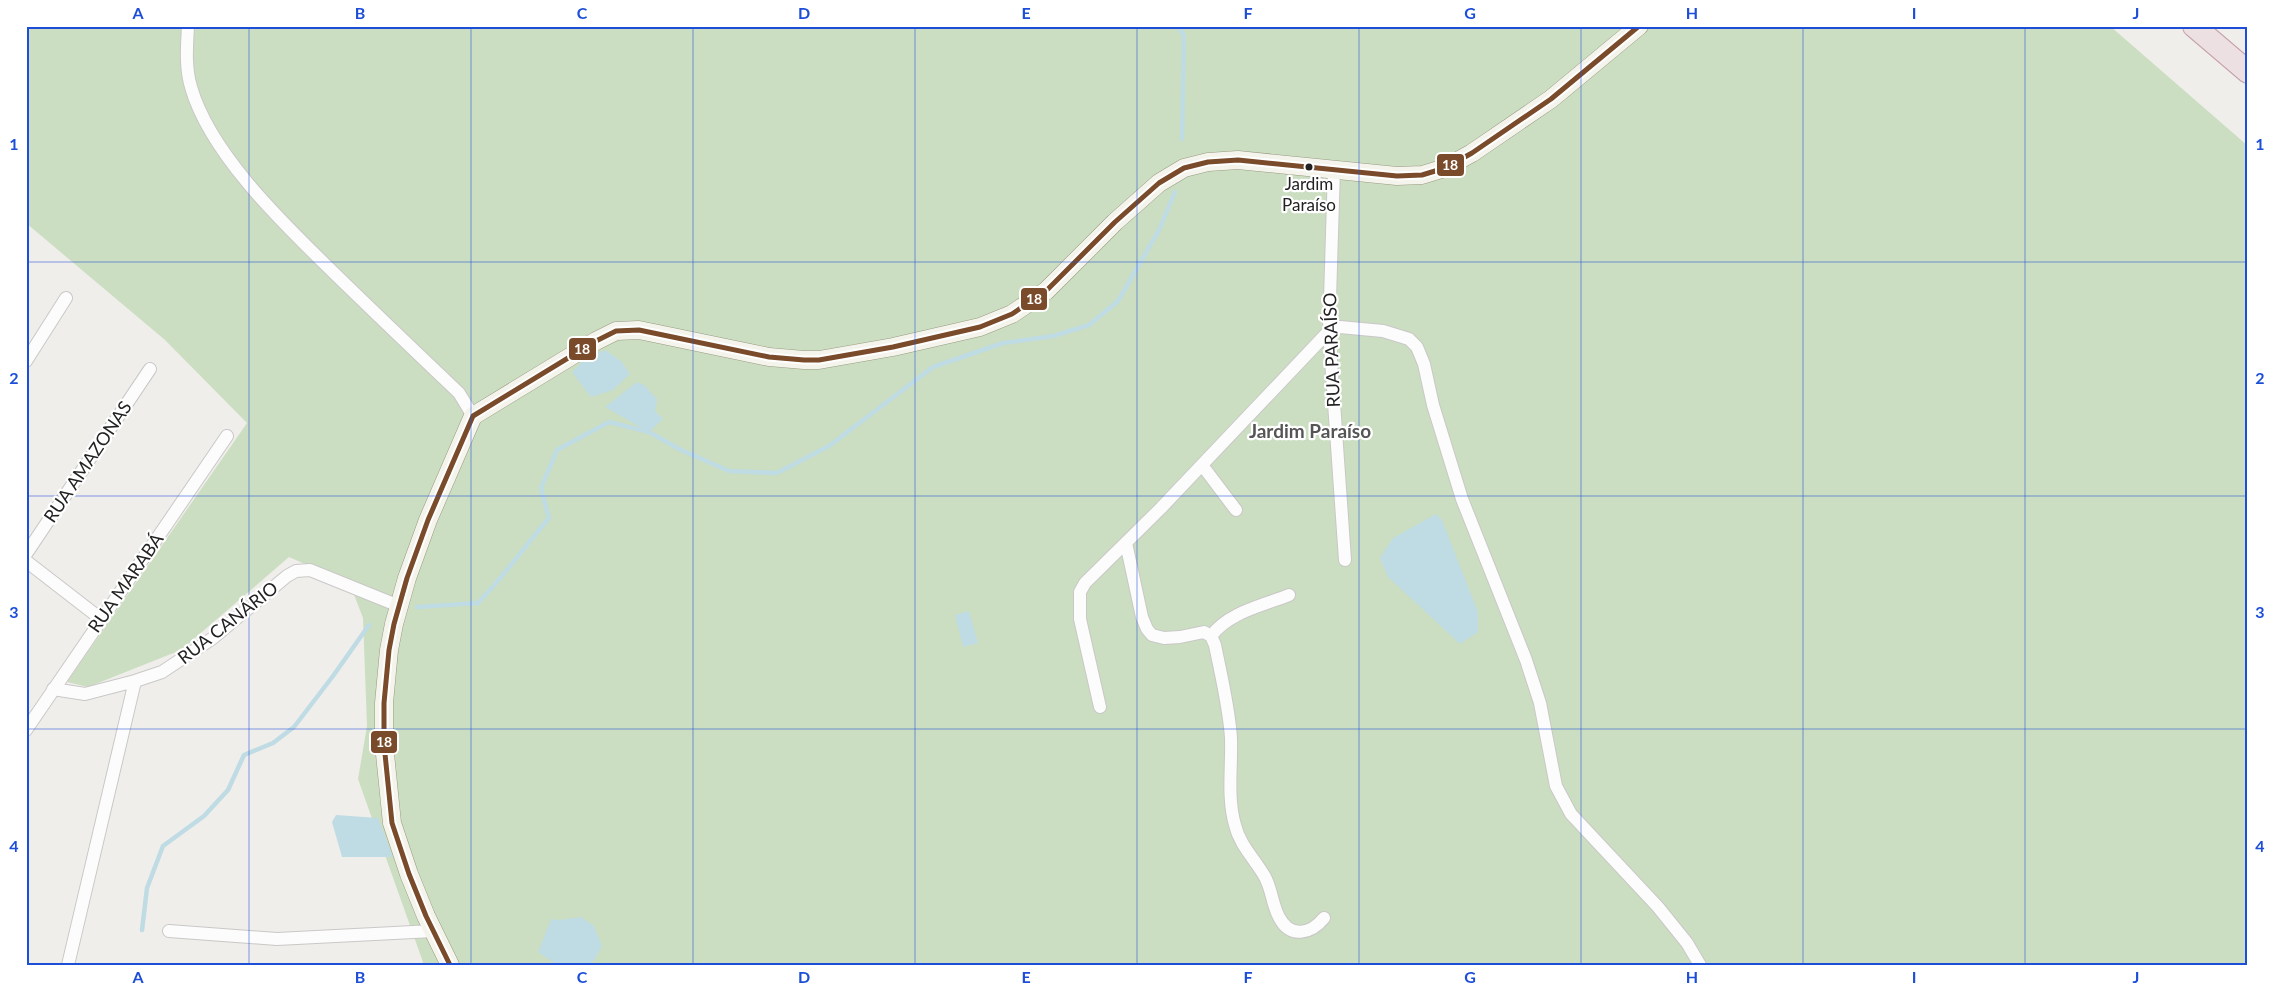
<svg xmlns="http://www.w3.org/2000/svg" width="2274" height="991" font-family="Lato,sans-serif">
	<rect width="100%" height="100%" fill="#f0eeeb"/>
	<!-- forest -->
	<path fill="#cbdec1" d="M 26,26 L 2110,26 L 2248,146 L 2248,965 L 424,965 L 358,779 L 367,726 L 363,618 L 350,584 L 289,557 L 181,650 L 88,687 L 67,682 L 247,423 L 165,340 L 26,223 Z"/>
	<!-- water -->
	<path fill="#bfdbe3" d="M 605,350 L 621,361 L 630,374 L 613,390 L 591,397 L 572,372 L 586,358 Z
		M 637,382 L 644,385 L 657,399 L 655,411 L 663,419 L 649,432 L 605,407 Z
		M 1436,514 L 1442,520 L 1478,612 L 1478,632 L 1460,644 L 1388,577 L 1380,558 L 1393,538 Z
		M 969,611 L 978,643 L 963,647 L 955,615 Z
		M 336,815 L 378,818 L 393,857 L 342,857 L 332,822 Z
		M 581,917 L 594,926 L 602,946 L 595,959 L 589,965 L 557,965 L 538,952 L 551,919 L 559,920 Z"/>
	<g fill="none" stroke-linecap="round" stroke-linejoin="round">
		<!-- stream -->
		<path stroke="#bfdbe3" stroke-width="4.5" d="M 1178,26 L 1184,36 L 1182,139
			M 417,607 L 478,603 C 504,576 525,546 549,518 L 541,488 L 557,450 L 609,422 L 649,432 L 679,449 L 729,471 L 777,473 L 829,446 L 933,367 L 1003,343 L 1053,336 L 1089,325 L 1118,301 L 1159,230 L 1175,192
			M 142,930 L 147,888 L 163,846 L 204,816 L 228,790 L 244,755 L 273,743 L 294,727 L 333,676 L 369,625"/>
		<defs>
			<path id="minor" d="M 188,26 C 187,46 185,67 191,87 C 210,154 284,224 333,272 C 375,313 417,353 459,393 L 473,416
				M 1334,169 L 1329,331 L 1345,560
				M 26,361 L 66,298
				M 1202,465 L 1236,510
				M 1126,543 L 1142,617 L 1147,629 L 1152,635 L 1164,638 L 1180,637 L 1204,632 L 1211,636 L 1215,645 C 1221,675 1229,707 1231,738 C 1232,767 1227,797 1235,825 C 1240,846 1255,859 1265,877 C 1272,890 1272,904 1279,917 C 1290,939 1311,934 1324,918
				M 26,554 L 150,369
				M 26,561 L 101,619
				M 1211,636 C 1229,612 1262,606 1289,595
				M 53,689 L 85,694 L 135,681 L 162,672 L 213,638 L 287,576 L 296,571 L 310,570 L 399,606
				M 1100,707 L 1080,619 L 1080,592 L 1085,583 L 1161,508 L 1329,331 L 1340,327 L 1383,331 L 1409,339 L 1417,347 L 1424,364 L 1433,405 L 1462,499 L 1526,660 L 1540,703 L 1556,786 L 1571,814 L 1658,907 L 1687,943 L 1700,965
				M 26,730 L 227,436
				M 169,931 L 277,939 L 433,931
				M 68,965 L 135,681"/>
			<path id="secondary" d="M 450,965 L 426,916 L 409,874 L 392,823 L 384,744 L 384,703 L 389,650 L 394,624 L 407,578 L 428,520 L 473,416 L 596,341 L 616,331 L 639,330 L 769,357 L 804,360 L 819,360 L 893,347 L 980,327 L 1012,314 L 1046,291 L 1115,222 L 1159,183 L 1184,168 L 1208,162 L 1238,160 L 1397,176 L 1422,175 L 1445,168 L 1472,153 L 1551,99 L 1639,26"/>
			<path id="motorway" d="M 2194,26 L 2248,72"/>
		</defs>
		<!-- minor casing -->
		<use href="#minor" stroke="#c9c8c7" stroke-width="14"/>
		<!-- secondary casing -->
		<use href="#secondary" stroke="#999a82" stroke-width="19"/>
		<!-- motorway casing -->
		<use href="#motorway" stroke="#c5a2ac" stroke-width="24"/>
		<!-- minor -->
		<use href="#minor" stroke="#fdfcfc" stroke-width="12"/>
		<!-- secondary -->
		<use href="#secondary" stroke="#f4f4ed" stroke-width="18"/>
		<!-- motorway -->
		<use href="#motorway" stroke="#ece0e2" stroke-width="22"/>
		<defs>
			<path id="bus-1" d="M 450,965 L 426,916 L 409,874 L 392,823 L 384,744 L 384,703 L 389,650 L 394,624 L 407,578 L 428,520 L 473,416 L 596,341 L 616,331 L 639,330 L 769,357 L 804,360 L 819,360 L 893,347 L 980,327 L 1012,314 L 1046,291 L 1115,222 L 1159,183 L 1184,168 L 1208,162 L 1238,160 L 1397,176 L 1422,175 L 1445,168 L 1472,153 L 1551,99 L 1639,26"/>
		</defs>
		<!-- bus-1 casing -->
		<use href="#bus-1" stroke="#fff" stroke-width="9"/>
		<!-- bus-1 -->
		<use href="#bus-1" stroke="#7a4b2a" stroke-width="5"/>
	</g>
	<!-- grid -->
	<path fill="none" stroke="#1d4ed8" stroke-width="1" stroke-opacity="0.55" d="M 249,26 L 249,965M 471,26 L 471,965M 693,26 L 693,965M 915,26 L 915,965M 1137,26 L 1137,965M 1359,26 L 1359,965M 1581,26 L 1581,965M 1803,26 L 1803,965M 2025,26 L 2025,965M 26,262 L 2248,262M 26,496 L 2248,496M 26,729 L 2248,729"/>
	<!-- markers -->
	<circle fill="#222" stroke="#fff" stroke-width="2" cx="1309" cy="167" r="4.5"/>
	<g text-anchor="middle" stroke-width="4.5" stroke-linejoin="round" paint-order="stroke">
		<!-- bus labels -->
		<g font-size="17" fill="#222" stroke="#fff">
			<text x="1309" y="190">Jardim<tspan x="1309" dy="21">Paraíso</tspan></text>
		</g>
		<!-- street labels -->
		<g font-size="18" fill="#222" stroke="#fff">
			<text transform="translate(1332 350) rotate(-92)" y="6">RUA PARAÍSO</text>
			<text transform="translate(88 462) rotate(-56)" y="6">RUA AMAZONAS</text>
			<text transform="translate(126 583) rotate(-55)" y="6">RUA MARABÁ</text>
			<text transform="translate(228 623) rotate(-38)" y="6">RUA CANÁRIO</text>
		</g>
		<!-- neighbourhood labels -->
		<g font-size="19" font-weight="bold" fill="#555" stroke="#fff">
			<text x="1310" y="438">Jardim Paraíso</text>
		</g>
	</g>
	<g stroke="#fff" stroke-width="2">
		<rect x="1436" y="153" width="29" height="24" rx="5" fill="#7a4b2a"/>
		<rect x="1020" y="287" width="28" height="24" rx="5" fill="#7a4b2a"/>
		<rect x="568" y="337" width="29" height="24" rx="5" fill="#7a4b2a"/>
		<rect x="370" y="730" width="28" height="24" rx="5" fill="#7a4b2a"/>
	</g>
	<g font-size="14" text-anchor="middle" font-weight="bold" fill="#fff">
		<text x="1450" y="170">18</text>
		<text x="1034" y="304">18</text>
		<text x="582" y="354">18</text>
		<text x="384" y="747">18</text>
	</g>
	<!-- border -->
	<rect width="2274" height="991" fill="none" stroke="#ffffff" stroke-width="55"/>
	<rect x="28" y="28" width="2218" height="936" fill="none" stroke="#1d4ed8" stroke-width="2"/>
	<g font-size="16" text-anchor="middle" font-weight="bold" fill="#1d4ed8">
		<text x="138" y="19">A</text>
		<text x="360" y="19">B</text>
		<text x="582" y="19">C</text>
		<text x="804" y="19">D</text>
		<text x="1026" y="19">E</text>
		<text x="1248" y="19">F</text>
		<text x="1470" y="19">G</text>
		<text x="1692" y="19">H</text>
		<text x="1914" y="19">I</text>
		<text x="2136" y="19">J</text>
		<text x="14" y="150">1</text>
		<text x="2260" y="150">1</text>
		<text x="14" y="384">2</text>
		<text x="2260" y="384">2</text>
		<text x="14" y="618">3</text>
		<text x="2260" y="618">3</text>
		<text x="14" y="852">4</text>
		<text x="2260" y="852">4</text>
		<text x="138" y="983">A</text>
		<text x="360" y="983">B</text>
		<text x="582" y="983">C</text>
		<text x="804" y="983">D</text>
		<text x="1026" y="983">E</text>
		<text x="1248" y="983">F</text>
		<text x="1470" y="983">G</text>
		<text x="1692" y="983">H</text>
		<text x="1914" y="983">I</text>
		<text x="2136" y="983">J</text>
	</g>
</svg>
